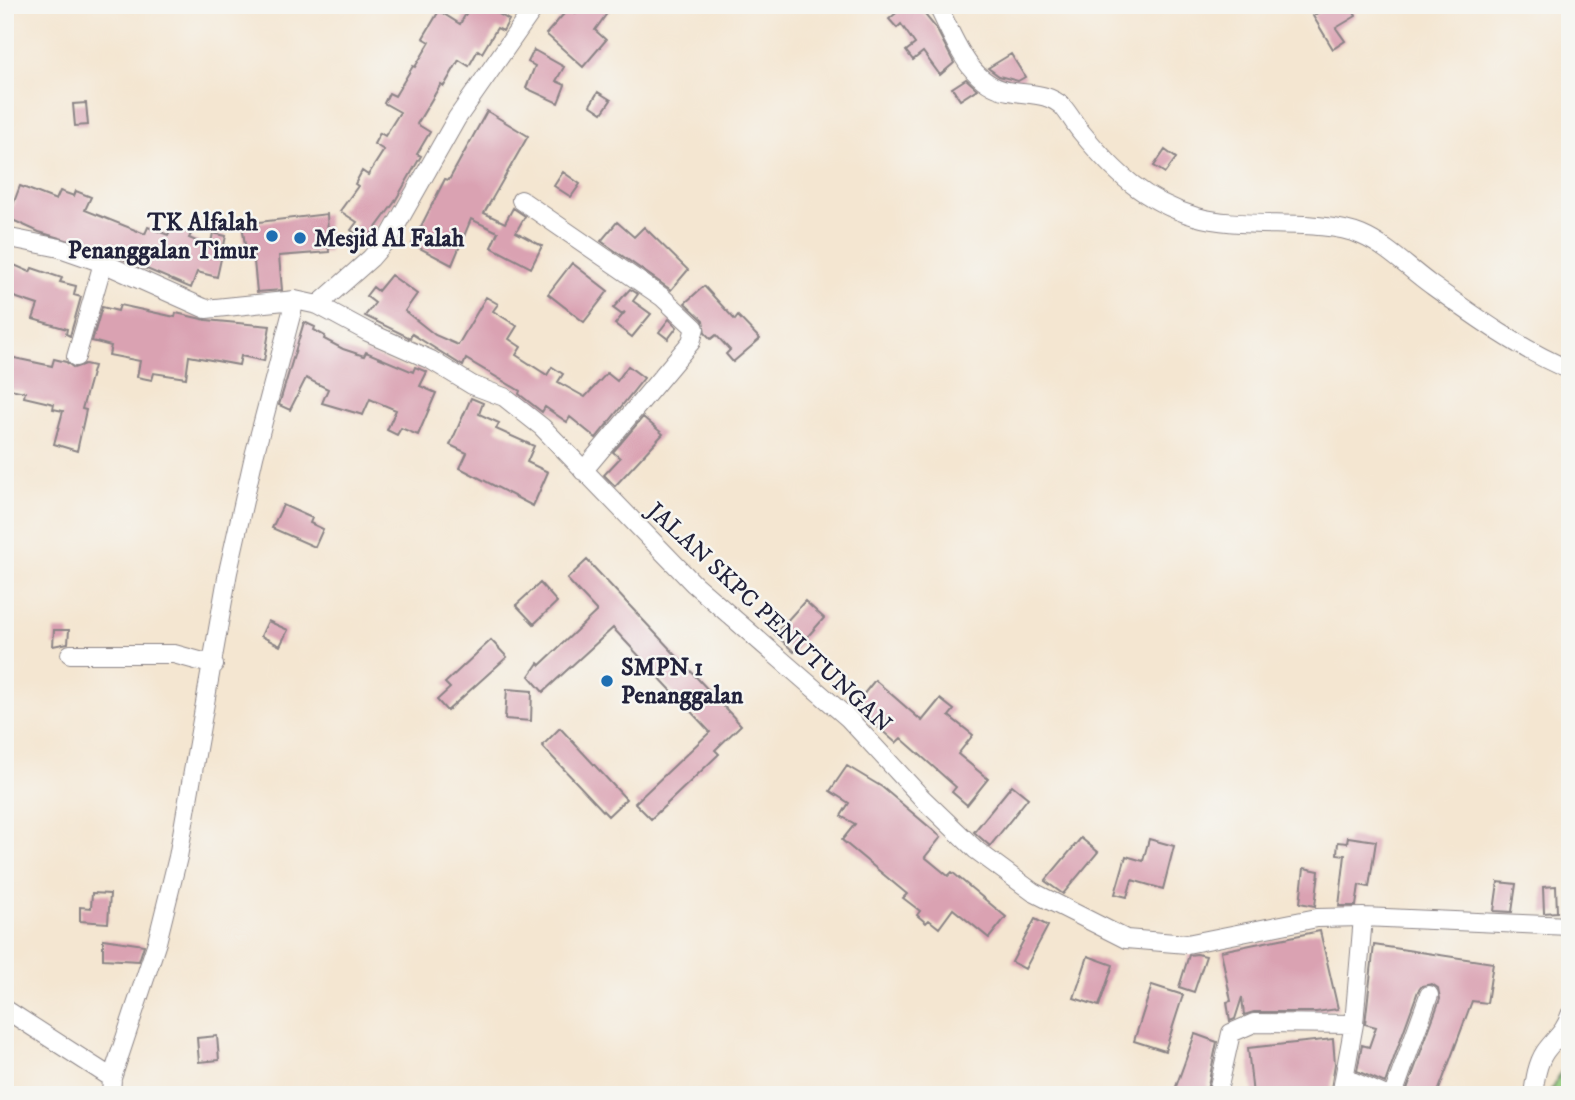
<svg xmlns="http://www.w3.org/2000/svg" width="1575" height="1100" font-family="'IM FELL DW Pica',serif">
	<rect width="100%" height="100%" fill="#f6f6f2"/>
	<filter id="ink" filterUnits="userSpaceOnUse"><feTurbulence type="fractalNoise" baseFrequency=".0143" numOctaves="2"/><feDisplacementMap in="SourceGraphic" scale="14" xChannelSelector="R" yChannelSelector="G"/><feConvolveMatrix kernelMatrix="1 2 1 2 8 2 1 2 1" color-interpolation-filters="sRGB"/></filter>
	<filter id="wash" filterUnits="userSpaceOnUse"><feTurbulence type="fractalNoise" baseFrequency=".00686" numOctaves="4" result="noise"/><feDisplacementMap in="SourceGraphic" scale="28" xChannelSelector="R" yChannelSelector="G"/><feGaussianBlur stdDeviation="1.57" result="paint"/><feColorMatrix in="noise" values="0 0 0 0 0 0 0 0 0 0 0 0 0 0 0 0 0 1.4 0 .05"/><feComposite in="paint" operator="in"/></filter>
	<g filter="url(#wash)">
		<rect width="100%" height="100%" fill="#f4e6d1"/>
		<!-- green -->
		<path fill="#98cf81" stroke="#5d785e" stroke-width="2" d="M 1570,1057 L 1570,1095 L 1548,1095 Z"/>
		<g id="blocks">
			<!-- building -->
			<path fill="#daa2b2" d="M 471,5 L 483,5 L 509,20 L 503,31 L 497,28 L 482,53 L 478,50 L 469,66 L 459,60 L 444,86 L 441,84 L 417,124 L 430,132 L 417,154 L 421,156 L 394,203 L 366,241 L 351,230 L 357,222 L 340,211 L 358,186 L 355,184 L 362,171 L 368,175 L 384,150 L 374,144 L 380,133 L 385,136 L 400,112 L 384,103 L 389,93 L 395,96 L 413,66 L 415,67 L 430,42 L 423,38 L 439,11 L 460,24 Z
				M 582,5 L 613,5 L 595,30 L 606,40 L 583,67 L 546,34 L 570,7 L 576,13 Z
				M 906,5 L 917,5 L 936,28 L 954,63 L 940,75 L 923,52 L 913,60 L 906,51 L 915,44 L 901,24 L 897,28 L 889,19 Z
				M 1330,5 L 1350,5 L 1356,16 L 1336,28 L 1345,41 L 1333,49 L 1313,16 Z
				M 534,50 L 564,67 L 556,81 L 565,85 L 558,103 L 526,88 L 535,66 L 528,62 Z
				M 1011,54 L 1025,77 L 1018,81 L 999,76 L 988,68 Z
				M 966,79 L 977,89 L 960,100 L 952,88 Z
				M 598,92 L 611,100 L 602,113 L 590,105 Z
				M 86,103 L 88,125 L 75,126 L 73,104 Z
				M 487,111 L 528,136 L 484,213 L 505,223 L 513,208 L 525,216 L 516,232 L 542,246 L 531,268 L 491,247 L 498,232 L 471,219 L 452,265 L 412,244 L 445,179 L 449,180 Z
				M 1165,150 L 1176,158 L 1165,173 L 1154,166 Z
				M 563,172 L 580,184 L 571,197 L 554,186 Z
				M 20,186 L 56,200 L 60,191 L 74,196 L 76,191 L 91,197 L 85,210 L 145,234 L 148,227 L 168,235 L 172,226 L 191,234 L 189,238 L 210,247 L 213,233 L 226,236 L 217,277 L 197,272 L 191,288 L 107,252 L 39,232 L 8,218 Z
				M 327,214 L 329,252 L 279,256 L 282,290 L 257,292 L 253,251 L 246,252 L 242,224 Z
				M 617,222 L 634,237 L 644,227 L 688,270 L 671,290 L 601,241 Z
				M 5,261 L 30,272 L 32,268 L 62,278 L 60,282 L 76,286 L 74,295 L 81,297 L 70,336 L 66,334 L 67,329 L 33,319 L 38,305 L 5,294 Z
				M 572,263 L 608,291 L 584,322 L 548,294 Z
				M 391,275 L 417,294 L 405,311 L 435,335 L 458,345 L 486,297 L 498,304 L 493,311 L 517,326 L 509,339 L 521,347 L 516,355 L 547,375 L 552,367 L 563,374 L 558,382 L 585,397 L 607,373 L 617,381 L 628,366 L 644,378 L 596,438 L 570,417 L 567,422 L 545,407 L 542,412 L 519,394 L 520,391 L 466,359 L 463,366 L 412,334 L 410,338 L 365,316 L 375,303 L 366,296 L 373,287 L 378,291 Z
				M 704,286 L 735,320 L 738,316 L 760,339 L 733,362 L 726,354 L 730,350 L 716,335 L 711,339 L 705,333 L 703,320 L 685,303 Z
				M 630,289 L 638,294 L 633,301 L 651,314 L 632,337 L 615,324 L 625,312 L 621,314 L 613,308 Z
				M 120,305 L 175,317 L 176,313 L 206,320 L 270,326 L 264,361 L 241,356 L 239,365 L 189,356 L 186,378 L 154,373 L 152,380 L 137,377 L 140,361 L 109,355 L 111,346 L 92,341 L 102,307 L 118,311 Z
				M 669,319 L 677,327 L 668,339 L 659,332 Z
				M 304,322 L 315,327 L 314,330 L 325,336 L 324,339 L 343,349 L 364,356 L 366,352 L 413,372 L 415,367 L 427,372 L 420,386 L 436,393 L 418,435 L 401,428 L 397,435 L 387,430 L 396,410 L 370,399 L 363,415 L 322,403 L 328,389 L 306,378 L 290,410 L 279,405 Z
				M 5,356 L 52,366 L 54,359 L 66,362 L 74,368 L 85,364 L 94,366 L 82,409 L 86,410 L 77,451 L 54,444 L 63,411 L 53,409 L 54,404 L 24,397 L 25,392 L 5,388 Z
				M 471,398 L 483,403 L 479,414 L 499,423 L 496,429 L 534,446 L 527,462 L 548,472 L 533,506 L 460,468 L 467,453 L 450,445 Z
				M 643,417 L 663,434 L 615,486 L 604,475 L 620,458 L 613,452 Z
				M 283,505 L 312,518 L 310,523 L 323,529 L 315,547 L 272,528 Z
				M 587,560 L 741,725 L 715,750 L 719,754 L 651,819 L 635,803 L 710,732 L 613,628 L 543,692 L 529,676 L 538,663 L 540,665 L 597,611 L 567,579 Z
				M 540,583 L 557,602 L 534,624 L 516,605 Z
				M 805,601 L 824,618 L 794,652 L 775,634 Z
				M 268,621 L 288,630 L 280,646 L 261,636 Z
				M 54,630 L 69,630 L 68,643 L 53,646 Z
				M 491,640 L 507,657 L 447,711 L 437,700 L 450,688 L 445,683 Z
				M 875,680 L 922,721 L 940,699 L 954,710 L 949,716 L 973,735 L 958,754 L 988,779 L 967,805 L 952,792 L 956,787 L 901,738 L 896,743 L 854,706 Z
				M 507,689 L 532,691 L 531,721 L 505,719 Z
				M 560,728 L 626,799 L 608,816 L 542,746 Z
				M 847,766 L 882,787 L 941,837 L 925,857 L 948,876 L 952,872 L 1006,917 L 989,938 L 953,909 L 939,928 L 929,920 L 926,923 L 917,915 L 920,911 L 903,898 L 907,894 L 842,840 L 855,824 L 841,816 L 849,803 L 830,791 Z
				M 1012,785 L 1028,798 L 990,846 L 974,832 Z
				M 1348,837 L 1376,841 L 1369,887 L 1359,885 L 1356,906 L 1339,906 L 1345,855 L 1337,854 L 1338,842 L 1347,843 Z
				M 1081,838 L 1098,852 L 1063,894 L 1045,881 Z
				M 1149,839 L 1174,846 L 1163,889 L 1132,880 L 1127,897 L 1115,894 L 1126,856 L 1143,861 Z
				M 1304,868 L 1319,871 L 1315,906 L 1300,903 Z
				M 1498,882 L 1516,884 L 1512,912 L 1494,911 Z
				M 1556,886 L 1557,912 L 1544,913 L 1543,887 Z
				M 92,893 L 110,894 L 108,923 L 80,921 L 80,907 L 91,908 Z
				M 1035,919 L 1048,926 L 1025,969 L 1012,962 Z
				M 1320,931 L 1338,1009 L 1316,1012 L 1254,1012 L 1244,1015 L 1242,997 L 1235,1019 L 1230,1021 L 1227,1002 L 1231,1001 L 1221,951 Z
				M 103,939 L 144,945 L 139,961 L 103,959 Z
				M 1374,945 L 1493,963 L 1487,1003 L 1472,1001 L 1437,1095 L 1406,1092 L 1440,999 L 1438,988 L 1432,984 L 1422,986 L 1418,991 L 1385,1083 L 1357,1071 L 1362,1045 L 1369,1047 L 1376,1027 L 1365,1024 Z
				M 1197,954 L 1206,956 L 1194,992 L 1179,987 L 1189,955 Z
				M 1088,956 L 1113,965 L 1099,1006 L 1074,998 Z
				M 1152,985 L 1183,995 L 1165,1051 L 1134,1041 Z
				M 1195,1034 L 1217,1042 L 1206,1095 L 1173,1095 Z
				M 217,1036 L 219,1060 L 199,1062 L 197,1038 Z
				M 1333,1039 L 1335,1064 L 1330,1095 L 1253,1095 L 1248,1048 Z"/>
		</g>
	</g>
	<g filter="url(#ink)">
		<use href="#blocks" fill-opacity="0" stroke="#8b8486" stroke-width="2"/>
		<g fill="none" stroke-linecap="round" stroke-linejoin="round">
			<defs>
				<path id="minor" d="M 937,5 C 954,37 968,84 1008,91 C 1028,95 1048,92 1063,107 C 1070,115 1075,125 1082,133 C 1114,172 1144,201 1194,216 C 1243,231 1319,217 1361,235 C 1387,246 1408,268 1430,284 C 1473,315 1521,350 1570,370
					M 521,200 L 662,297 L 695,328 L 691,342 L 583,471
					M 5,237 L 60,248 L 103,263 L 206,309 L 295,300 L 318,305 L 368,332 L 431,360 L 472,385 L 504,397 L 542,427 L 694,584 L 848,718 L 923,799 L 976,850 L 1033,892 L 1126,939 L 1187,944 L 1317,918 L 1363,917 L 1570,926
					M 318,305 L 371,258 L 390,236 L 457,118 L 536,5
					M 76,357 L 103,263
					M 70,654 L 174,654 L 214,665
					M 5,1009 L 112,1078
					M 1345,1078 L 1384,1095
					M 111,1095 L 112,1078 L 157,942 L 178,857 L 228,572 L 254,456 L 295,300
					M 1217,1095 L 1231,1033 L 1254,1023 L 1354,1024
					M 1341,1095 L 1354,1024 L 1363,917
					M 1393,1095 L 1429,995
					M 1533,1095 C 1535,1080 1537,1064 1545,1052 C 1555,1038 1565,1032 1570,1015"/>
			</defs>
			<!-- minor casing -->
			<use href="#minor" stroke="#8b8486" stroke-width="20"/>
			<!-- minor -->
			<use href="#minor" stroke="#fff" stroke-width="18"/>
		</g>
	</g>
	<!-- markers -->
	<g fill="#1f6fb2" stroke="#f6f6f2" stroke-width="2.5">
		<circle cx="272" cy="236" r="7"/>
		<circle cx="300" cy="238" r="7"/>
		<circle cx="607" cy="681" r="7"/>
	</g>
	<g text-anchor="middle" stroke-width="5" stroke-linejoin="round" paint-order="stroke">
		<!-- poi labels -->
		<g font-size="24" font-weight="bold" fill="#22223b" stroke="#f6f6f2" text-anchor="start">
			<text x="258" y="230" text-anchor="end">TK Alfalah<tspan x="258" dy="28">Penanggalan Timur</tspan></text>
			<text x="314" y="246">Mesjid Al Falah</text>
			<text x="621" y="675">SMPN 1<tspan x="621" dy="28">Penanggalan</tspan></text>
		</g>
		<!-- street labels -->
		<g font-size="24" fill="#22223b" stroke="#f6f6f2">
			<text transform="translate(770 617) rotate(43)" y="8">JALAN SKPC PENUTUNGAN</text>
		</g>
	</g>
	<!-- margin -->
	<rect width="1575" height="1100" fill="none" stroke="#f6f6f2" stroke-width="28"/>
</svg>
